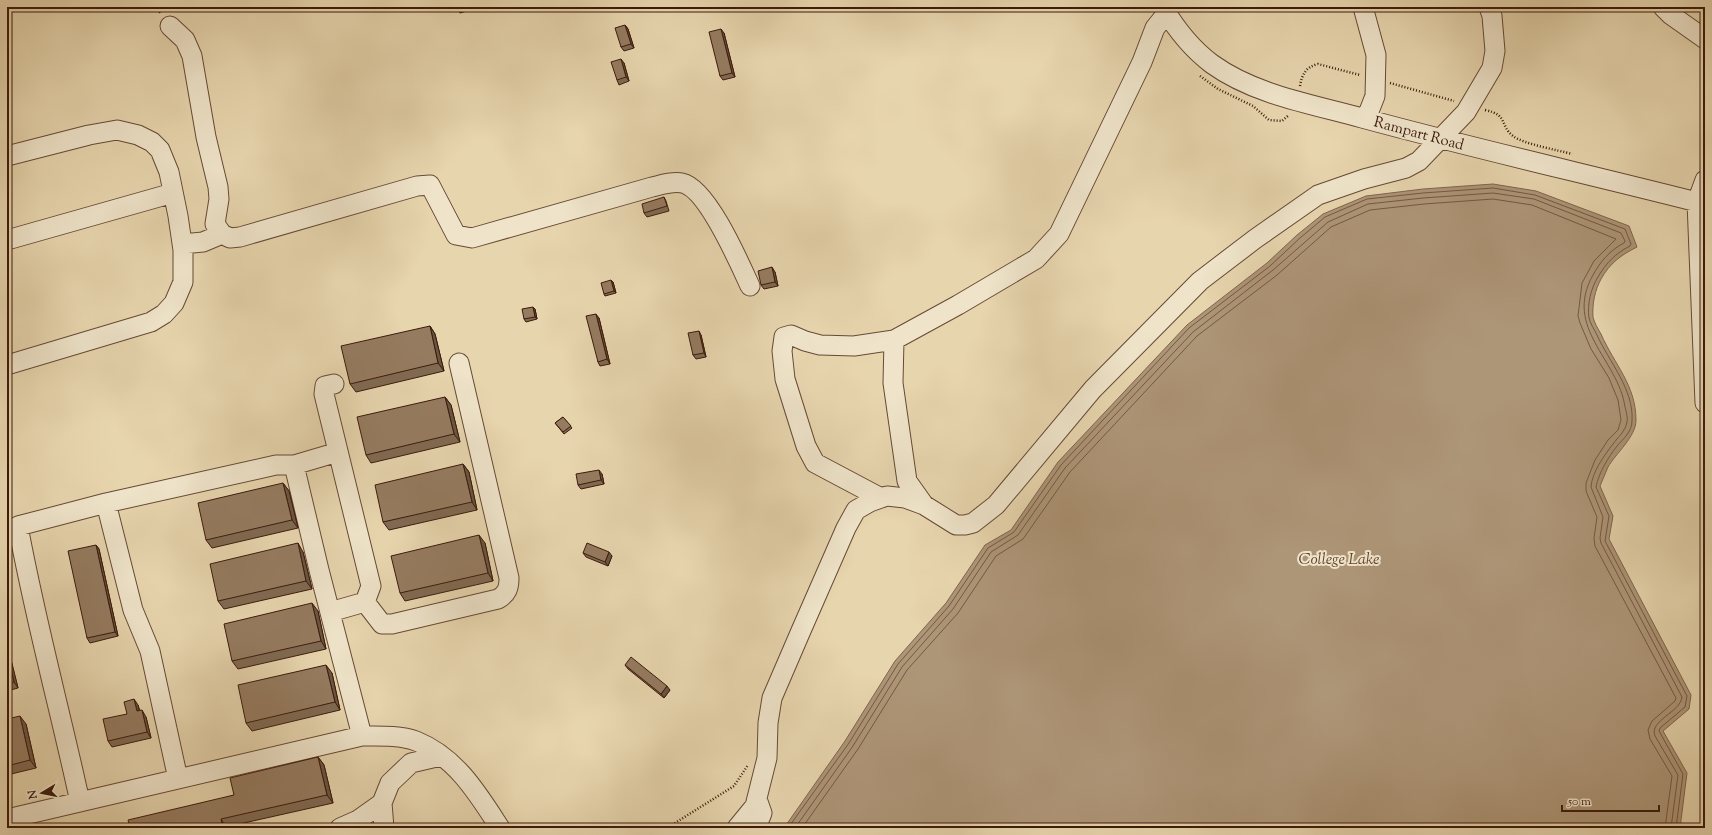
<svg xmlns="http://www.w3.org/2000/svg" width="1712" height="835" font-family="'Sorts Mill Goudy',serif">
	<rect width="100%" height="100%" fill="#e7d5ae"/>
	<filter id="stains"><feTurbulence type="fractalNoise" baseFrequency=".005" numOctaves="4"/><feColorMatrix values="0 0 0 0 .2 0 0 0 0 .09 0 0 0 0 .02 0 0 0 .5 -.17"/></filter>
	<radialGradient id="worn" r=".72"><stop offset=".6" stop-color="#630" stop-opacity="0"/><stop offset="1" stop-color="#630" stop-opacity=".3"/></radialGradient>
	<!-- water -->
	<path fill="#ad9577" stroke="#80644c" d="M 1493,184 L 1536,191 L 1629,226 L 1637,247 C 1621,255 1610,263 1601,279 C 1595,290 1592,304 1593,317 C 1594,322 1598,329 1601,334 C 1614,364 1636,385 1636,420 C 1636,437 1616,453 1608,467 C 1605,473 1603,480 1600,486 L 1613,516 L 1609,539 L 1691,695 L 1689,709 L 1663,731 L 1687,773 L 1680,828 L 784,828 L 845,741 L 895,661 L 946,603 L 985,545 L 1011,530 L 1058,462 L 1187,325 L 1267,263 L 1297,235 L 1323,214 L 1366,196 L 1423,189 Z"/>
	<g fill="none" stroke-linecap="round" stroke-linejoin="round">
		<!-- shore -->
		<path stroke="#745841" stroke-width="1" d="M 788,828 L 849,743 L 898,664 L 949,606 L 988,548 L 1014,532 L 1061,465 L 1189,328 L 1270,266 L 1300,238 L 1325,217 L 1367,199 L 1423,193 L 1493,188 L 1535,195 L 1625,229 L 1631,244 L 1630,246 C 1616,253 1606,263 1598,277 C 1591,288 1587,304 1589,318 C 1590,323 1594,329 1597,335 C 1609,362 1634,389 1632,421 C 1632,432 1623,439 1617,446 C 1608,458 1599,472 1596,487 L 1609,516 L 1605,541 L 1687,696 L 1685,707 L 1660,728 L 1659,731 L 1683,774 L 1676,828
			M 795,828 L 853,746 L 902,667 L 953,609 L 991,552 L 1018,535 L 1065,468 L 1193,332 L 1273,270 L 1328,222 L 1368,204 L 1423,198 L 1493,193 L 1534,199 L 1621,233 L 1625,241 L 1624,243 C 1610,250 1600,262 1593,275 C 1563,328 1618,359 1625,407 C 1626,411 1628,417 1627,422 C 1625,432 1618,437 1613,444 C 1604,456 1592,472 1591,487 L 1603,517 L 1600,538 L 1601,543 L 1682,697 C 1680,713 1649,720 1655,736 L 1678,775 L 1671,828
			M 802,828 L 858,749 L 907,670 L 958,613 L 996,556 L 1023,539 L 1070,472 L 1197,336 L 1277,275 L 1331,227 L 1370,210 L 1424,204 L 1493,199 L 1532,205 L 1616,239 L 1594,261 L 1582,283 L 1578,316 L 1580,323 L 1591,349 L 1609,378 L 1618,400 L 1621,420 L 1618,430 L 1608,440 L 1595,460 L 1586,483 L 1586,491 L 1597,517 L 1594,538 L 1595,546 L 1676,698 L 1675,701 L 1652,721 L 1648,730 L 1650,739 L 1672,776 L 1665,828"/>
		<defs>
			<path id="minor" d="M 1163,7 C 1176,29 1192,49 1212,64 C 1255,95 1312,104 1362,118 C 1476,149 1591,175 1705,204
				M 1363,7 L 1376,55 L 1375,96 L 1366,119
				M 1663,7 L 1671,15 L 1705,39
				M 1167,13 L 1155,28 L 1142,62 L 1059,234 L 1036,259 L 958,305 L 894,340 L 854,346 L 820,345 L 805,341 L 791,335 L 784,337 L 782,351 L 785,379 L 806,446 L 815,463 L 881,498 L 887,496 L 905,498 L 924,505 L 956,525 L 965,525 L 973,523 L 996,505 L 1093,389 L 1200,281 L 1255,239 L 1318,195 L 1364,179 L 1406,168 L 1419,161 L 1466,112 L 1492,68 L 1495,51 L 1492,16 L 1489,7
				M 170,26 L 185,40 L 192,56 L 206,137 L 218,187 L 219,199 L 215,224 L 222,234
				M 7,156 L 89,135 L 117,130 L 138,135 L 152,142 L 160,150 L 169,172 L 178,216 L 183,250 L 183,282 L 174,303 L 164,314 L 151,322 L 7,365
				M 1705,180 L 1697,202 L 1705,403
				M 7,240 L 173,193
				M 182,244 L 203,242 L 222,234 L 230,238 L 240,237 L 417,186 L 430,185 L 456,235 L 472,238 L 652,187 C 661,185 672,181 682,183 C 707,188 739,262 750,286
				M 894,340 L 893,383 L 907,481 L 924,505
				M 334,384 L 325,386 L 324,394 L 371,586 L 365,602
				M 294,465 L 338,452
				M 106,503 L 276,465 L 294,465 L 319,570 L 362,736
				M 330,612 L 365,602 L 382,624 L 392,624 L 498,599 C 507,594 509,588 509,578 L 459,363
				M 80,802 C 60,710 35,619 18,526 L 106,503 L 133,610 L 150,651 L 178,779
				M 382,803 L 384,828
				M 7,819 L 362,736 C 379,736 400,735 416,741 C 456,757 478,794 500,828
				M 340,828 L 358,820 L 382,803 L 390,783 L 411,763 L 441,756
				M 737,828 L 755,806 L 767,758 L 768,723 L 772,698 L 800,633 L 846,528 L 856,510 L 870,502 L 881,498
				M 756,828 L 762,813 L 757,799"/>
		</defs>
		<!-- minor casing -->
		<use href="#minor" stroke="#674934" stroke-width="21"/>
		<!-- path -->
		<path stroke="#3c1a0b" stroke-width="2.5" stroke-dasharray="1 2" stroke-linecap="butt" d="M 156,7 L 161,14
			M 1200,76 L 1218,89 L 1253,106 L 1269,120 L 1282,121 L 1289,115
			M 1390,83 L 1454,101
			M 1300,86 C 1302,74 1306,67 1318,64 L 1360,75
			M 1485,110 C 1509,115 1499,125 1513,136 C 1523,144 1558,150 1572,154
			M 667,828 L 734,786 L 748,765"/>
		<!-- minor -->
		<use href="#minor" stroke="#efe4ca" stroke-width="19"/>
	</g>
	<!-- wall -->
	<path fill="#806a53" stroke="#3c1a0b" d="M 457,7 L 480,7 L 460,13 Z
		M 625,25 L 628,29 L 634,48 L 624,51 L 621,47 Z
		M 724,33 L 735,77 L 723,80 L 720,76 Z
		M 624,63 L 629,81 L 619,85 L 617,80 Z
		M 664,197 L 666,201 L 669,211 L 647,217 L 644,213 Z
		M 775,272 L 778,286 L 764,289 L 761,285 Z
		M 613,282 L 616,293 L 605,296 L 604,294 Z
		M 533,307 L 535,309 L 537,319 L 526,322 L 524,319 Z
		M 599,318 L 610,364 L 600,366 L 598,362 Z
		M 430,326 L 435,334 L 444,371 L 356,392 L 350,384 Z
		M 701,335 L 706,357 L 696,359 L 693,355 Z
		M 445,397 L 451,405 L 460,442 L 371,463 L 366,455 Z
		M 563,417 L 572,428 L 564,434 L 555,423 Z
		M 463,464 L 469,472 L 477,510 L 389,530 L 383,522 Z
		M 602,474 L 604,484 L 581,489 L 578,485 Z
		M 283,483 L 289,491 L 298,528 L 212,548 L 206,540 Z
		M 485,543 L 493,581 L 405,601 L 400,593 Z
		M 96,545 L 99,549 L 118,636 L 90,643 L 87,638 Z
		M 303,552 L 312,589 L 224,609 L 218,601 Z
		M 583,553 L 612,556 L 608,566 L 586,557 Z
		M 318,611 L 326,649 L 238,669 L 232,661 Z
		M 7,644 L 18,688 L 7,691 Z
		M 625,665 L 670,690 L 664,698 L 628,669 Z
		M 332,673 L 340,710 L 252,731 L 246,723 Z
		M 138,705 L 140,711 L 146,717 L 151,738 L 112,747 L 108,741 L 127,714 Z
		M 7,719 L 26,724 L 36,768 L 7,775 Z
		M 318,757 L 324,765 L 333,803 L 226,827 L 227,828 L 130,828 L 234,795 Z"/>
	<!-- shaded-wall -->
	<path fill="#685643" stroke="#3c1a0b" d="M 625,25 L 628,29 L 634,48 L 631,44 Z
		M 721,29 L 724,33 L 735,77 L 732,73 Z
		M 621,59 L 624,63 L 629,81 L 626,77 Z
		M 772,267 L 775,272 L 778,286 L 775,282 Z
		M 611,280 L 613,282 L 616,293 L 614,291 Z
		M 533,307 L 535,309 L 537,319 L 535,317 Z
		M 596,314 L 599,318 L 610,364 L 607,359 Z
		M 430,326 L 435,334 L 444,371 L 438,363 Z
		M 699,331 L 701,335 L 706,357 L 704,353 Z
		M 445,397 L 451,405 L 460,442 L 454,434 Z
		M 463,464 L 469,472 L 477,510 L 472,502 Z
		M 599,470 L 602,474 L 604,484 L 601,480 Z
		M 283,483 L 289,491 L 298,528 L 292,520 Z
		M 479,535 L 485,543 L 493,581 L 488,573 Z
		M 298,543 L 303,552 L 312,589 L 306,581 Z
		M 96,545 L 99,549 L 118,636 L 115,632 Z
		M 609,552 L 612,556 L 608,566 L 605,562 Z
		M 312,603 L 318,611 L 326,649 L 321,641 Z
		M 7,644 L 18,688 L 14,682 L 7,654 Z
		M 326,665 L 332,673 L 340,710 L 335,702 Z
		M 667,686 L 670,690 L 664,698 L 661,694 Z
		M 134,699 L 138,705 L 141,718 L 137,711 Z
		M 142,710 L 146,717 L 151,738 L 147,732 Z
		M 20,716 L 26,724 L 36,768 L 30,760 Z
		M 318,757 L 324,765 L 333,803 L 327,795 Z
		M 221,819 L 226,827 L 227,828 L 223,828 Z"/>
	<!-- building -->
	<path fill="#957b60" stroke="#3c1a0b" d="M 457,7 L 464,7 L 457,9 Z
		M 625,25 L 631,44 L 621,47 L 615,28 Z
		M 721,29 L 732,73 L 720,76 L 709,32 Z
		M 621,59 L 626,77 L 617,80 L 611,62 Z
		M 664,197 L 667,206 L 644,213 L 642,204 Z
		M 772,267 L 775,282 L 761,285 L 758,271 Z
		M 611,280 L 614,291 L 604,294 L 601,283 Z
		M 533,307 L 535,317 L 524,319 L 522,309 Z
		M 596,314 L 607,359 L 598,362 L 586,316 Z
		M 430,326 L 438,363 L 350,384 L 341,346 Z
		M 699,331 L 704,353 L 693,355 L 688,333 Z
		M 445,397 L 454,434 L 366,455 L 357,417 Z
		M 563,417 L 571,426 L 563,432 L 555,423 Z
		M 463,464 L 472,502 L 383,522 L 375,485 Z
		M 599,470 L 601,480 L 578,485 L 576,474 Z
		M 283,483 L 292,520 L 206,540 L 198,503 Z
		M 479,535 L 488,573 L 400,593 L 391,556 Z
		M 298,543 L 306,581 L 218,601 L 210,564 Z
		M 587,543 L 609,552 L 605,562 L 583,553 Z
		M 96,545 L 115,632 L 87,638 L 68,551 Z
		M 312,603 L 321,641 L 232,661 L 224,624 Z
		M 7,654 L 14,682 L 7,684 Z
		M 631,657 L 667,686 L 661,694 L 625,665 Z
		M 326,665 L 335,702 L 246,723 L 238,685 Z
		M 134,699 L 137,711 L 142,710 L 147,732 L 108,741 L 103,719 L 127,714 L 124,702 Z
		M 20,716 L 30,760 L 7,766 L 7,719 Z
		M 318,757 L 327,795 L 221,819 L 223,828 L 130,828 L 128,820 L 234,795 L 230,778 Z"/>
	<g text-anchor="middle" stroke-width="4" stroke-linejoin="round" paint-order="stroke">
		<!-- street labels -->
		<g font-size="15" fill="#3c1a0b" stroke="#efe4ca">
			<text transform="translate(1419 133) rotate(15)" y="5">Rampart Road</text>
		</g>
		<!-- water labels -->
		<g font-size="16" font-style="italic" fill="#644531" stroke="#efe4ca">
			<text x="1339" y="564">College Lake</text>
		</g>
	</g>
	<!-- margin -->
	<rect width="1712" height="835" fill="none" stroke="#e7d5ae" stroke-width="24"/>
	<rect x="8" y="8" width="1696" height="819" fill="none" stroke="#3c1a0b" stroke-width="2"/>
	<rect x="12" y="12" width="1688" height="811" fill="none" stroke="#3c1a0b"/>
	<!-- north arrow -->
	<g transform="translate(42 793) rotate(260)" stroke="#efe4ca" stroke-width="3" paint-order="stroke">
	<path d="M0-3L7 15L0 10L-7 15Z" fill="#3c1a0b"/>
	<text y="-6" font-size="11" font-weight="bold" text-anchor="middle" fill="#3c1a0b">N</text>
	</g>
	<!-- scale -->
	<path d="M1562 805v6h97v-6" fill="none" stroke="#3c1a0b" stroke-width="2"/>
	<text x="1568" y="805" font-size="12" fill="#3c1a0b" stroke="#efe4ca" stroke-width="3" paint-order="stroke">50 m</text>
	<rect width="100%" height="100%" filter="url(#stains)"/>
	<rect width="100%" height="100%" fill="url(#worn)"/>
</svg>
